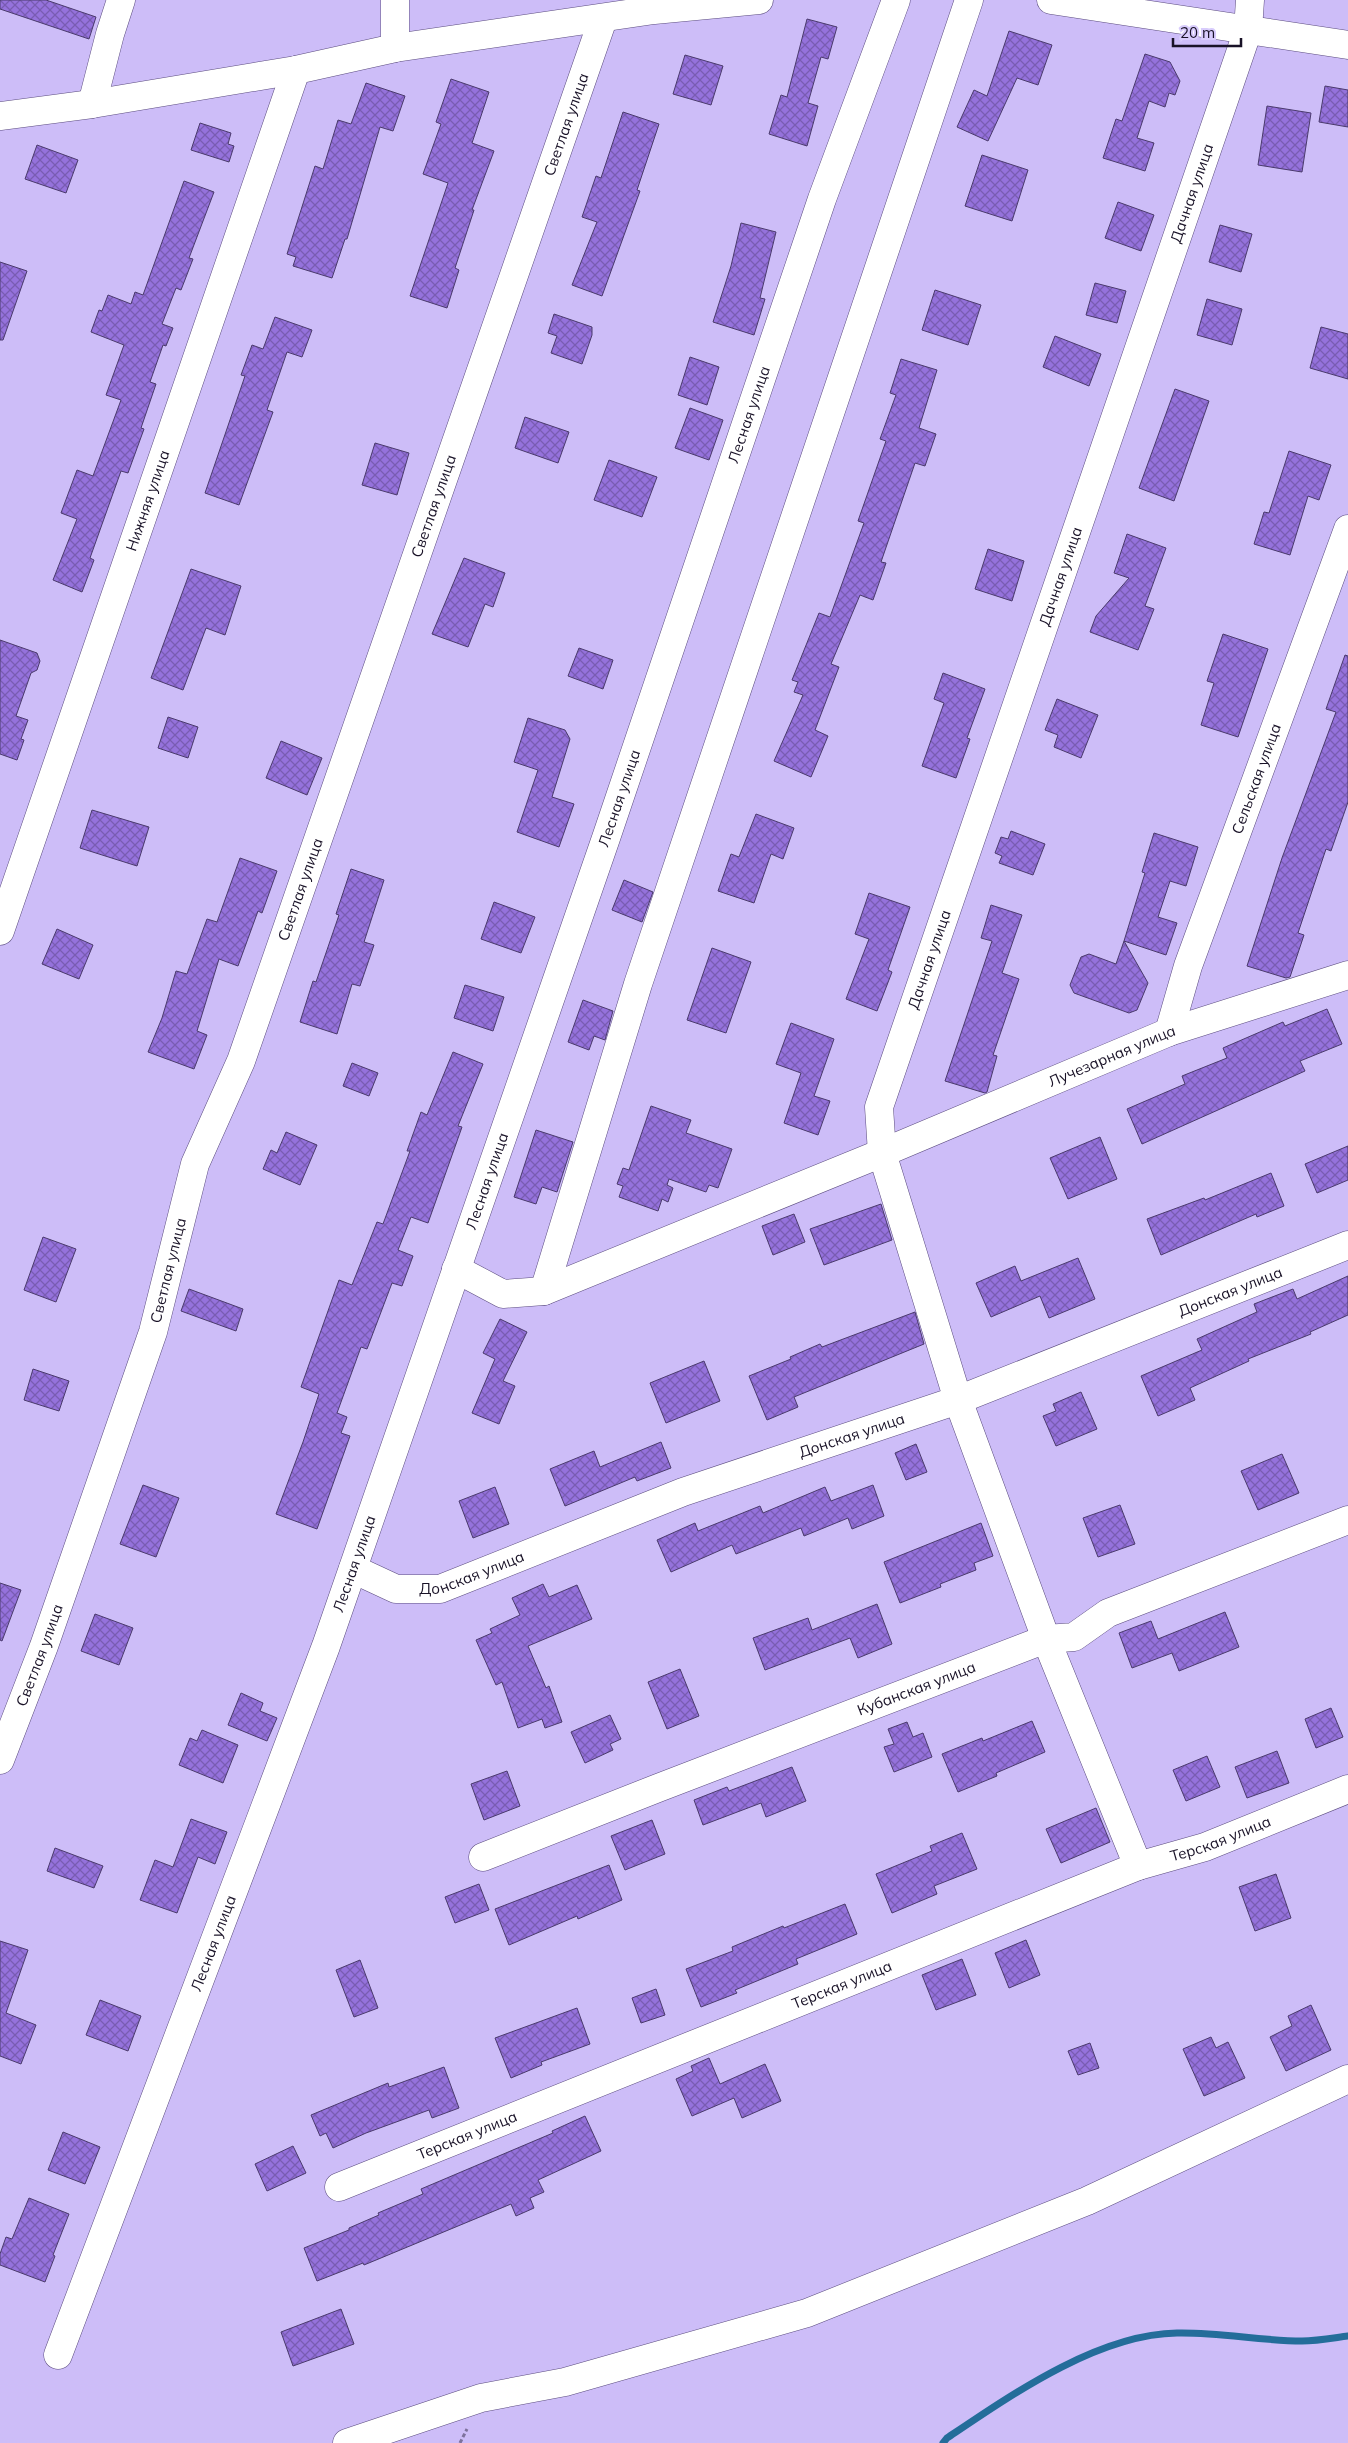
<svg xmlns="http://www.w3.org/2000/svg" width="1348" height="2443" font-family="Mulish,sans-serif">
	<defs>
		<pattern id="building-cross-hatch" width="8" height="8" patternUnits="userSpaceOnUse" patternTransform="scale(1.25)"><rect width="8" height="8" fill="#9572dc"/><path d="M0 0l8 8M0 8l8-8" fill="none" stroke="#795cb2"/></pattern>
	</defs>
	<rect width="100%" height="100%" fill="#cdbdf8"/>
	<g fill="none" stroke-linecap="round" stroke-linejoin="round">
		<!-- stream -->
		<path stroke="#246d9a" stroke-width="7" d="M 943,2443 L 947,2438 C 1011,2395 1098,2334 1177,2333 C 1219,2332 1261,2341 1302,2341 C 1317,2341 1333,2338 1348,2336"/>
	</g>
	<!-- building -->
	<path fill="url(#building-cross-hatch)" stroke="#4a3a6c" d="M 0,0 L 46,0 L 96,17 L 89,39 L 0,9 Z
		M 807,19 L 837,27 L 828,59 L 821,57 L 808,103 L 818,106 L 807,146 L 769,134 L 781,95 L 787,97 Z
		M 1009,31 L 1052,45 L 1038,85 L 1017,78 L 988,141 L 957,127 L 974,90 L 987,96 Z
		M 1145,54 L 1170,62 L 1180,81 L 1175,95 L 1169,93 L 1165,107 L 1149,101 L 1137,138 L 1154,143 L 1145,171 L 1103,158 L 1116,119 L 1122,121 Z
		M 685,55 L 723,66 L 711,105 L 673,94 Z
		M 451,79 L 489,92 L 472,143 L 494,151 L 472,210 L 474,210 L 455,268 L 459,270 L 447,308 L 410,296 L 448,183 L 423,174 L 441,124 L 436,122 Z
		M 366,83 L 405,96 L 393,131 L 380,127 L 347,239 L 345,239 L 332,278 L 293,266 L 296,257 L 287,254 L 315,166 L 323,169 L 338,120 L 351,124 Z
		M 1325,86 L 1348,90 L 1348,127 L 1319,122 Z
		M 1267,106 L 1311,113 L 1302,172 L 1258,165 Z
		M 623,112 L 659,124 L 637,190 L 640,191 L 602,296 L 572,285 L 597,222 L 582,217 L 596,176 L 601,178 Z
		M 200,123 L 231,133 L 228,144 L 234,146 L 229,162 L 191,150 Z
		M 37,145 L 78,160 L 66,193 L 25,179 Z
		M 982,155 L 1028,170 L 1012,221 L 965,206 Z
		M 184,181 L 214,192 L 189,258 L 193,259 L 181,290 L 176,288 L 162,324 L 173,328 L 166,346 L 163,345 L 150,382 L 156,384 L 141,428 L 144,429 L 128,473 L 121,471 L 90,558 L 94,560 L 82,592 L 53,580 L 77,519 L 61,513 L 77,470 L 93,476 L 121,400 L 106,395 L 124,345 L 91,332 L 99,310 L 102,311 L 108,295 L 131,304 L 135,292 L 143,295 Z
		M 1118,202 L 1154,215 L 1141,251 L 1105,238 Z
		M 741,223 L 776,232 L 760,298 L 765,299 L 754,335 L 713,322 L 731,266 Z
		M 1220,225 L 1252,234 L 1241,272 L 1209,262 Z
		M 0,262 L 27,271 L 3,340 L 0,340 Z
		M 1095,283 L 1126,291 L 1117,323 L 1086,315 Z
		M 935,290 L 981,305 L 968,345 L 922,330 Z
		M 1207,299 L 1242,309 L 1232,345 L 1197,335 Z
		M 554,314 L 592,327 L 592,335 L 582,364 L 551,353 L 557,336 L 548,333 Z
		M 275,317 L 312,330 L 302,357 L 287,352 L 267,410 L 273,412 L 239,505 L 205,493 L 245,376 L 241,375 L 252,345 L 263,349 Z
		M 1321,327 L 1348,334 L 1348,379 L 1310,368 Z
		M 1055,336 L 1101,354 L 1089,386 L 1043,367 Z
		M 690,357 L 719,367 L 707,405 L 678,395 Z
		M 901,359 L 937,370 L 919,428 L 936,434 L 925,466 L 915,463 L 881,562 L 886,563 L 873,600 L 860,595 L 831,664 L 839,667 L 815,730 L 828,736 L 811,777 L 774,761 L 803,695 L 794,692 L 798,682 L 792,680 L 819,613 L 830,617 L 864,523 L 858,521 L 886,441 L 880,439 L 896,395 L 890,393 Z
		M 1175,389 L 1209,401 L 1174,501 L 1139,488 Z
		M 690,408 L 723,420 L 709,460 L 675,448 Z
		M 525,417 L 569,432 L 558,463 L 515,448 Z
		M 375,443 L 409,453 L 397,495 L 362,485 Z
		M 1289,451 L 1331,465 L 1319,500 L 1308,496 L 1290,555 L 1254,544 L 1264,512 L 1269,513 Z
		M 609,460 L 657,477 L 642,517 L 594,500 Z
		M 1127,534 L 1166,548 L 1145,606 L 1154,609 L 1138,650 L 1090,632 L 1096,616 L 1129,578 L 1114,573 Z
		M 988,549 L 1024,561 L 1012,601 L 975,589 Z
		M 464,558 L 505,573 L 493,607 L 485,604 L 468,647 L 432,634 Z
		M 191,569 L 241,586 L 225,635 L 206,628 L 183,690 L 151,678 Z
		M 1223,634 L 1268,649 L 1238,737 L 1201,725 L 1214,683 L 1207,681 Z
		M 0,640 L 37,653 L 40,661 L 37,670 L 31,673 L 16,716 L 28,720 L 21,739 L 24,740 L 17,760 L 0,754 Z
		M 579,648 L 613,660 L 603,689 L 568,676 Z
		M 1345,655 L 1348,656 L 1348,802 L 1331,851 L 1326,849 L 1298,933 L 1304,935 L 1290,977 L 1286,978 L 1247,966 L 1282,858 L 1336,712 L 1326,709 Z
		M 943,673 L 985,689 L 967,738 L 970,739 L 956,778 L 922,766 L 944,703 L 934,699 Z
		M 1057,699 L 1098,715 L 1081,758 L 1054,747 L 1058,735 L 1045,730 Z
		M 168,717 L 198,727 L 188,758 L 158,748 Z
		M 528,718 L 565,730 L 570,739 L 552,797 L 574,804 L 559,847 L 517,832 L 538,770 L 514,762 Z
		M 281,741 L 322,758 L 307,795 L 266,778 Z
		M 92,810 L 149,827 L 137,866 L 80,848 Z
		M 756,814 L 794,828 L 783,859 L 771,854 L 754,903 L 718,891 L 731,854 L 739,857 Z
		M 1011,831 L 1045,844 L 1033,875 L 999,863 L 1002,856 L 995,853 L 1001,837 L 1008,839 Z
		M 1154,833 L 1198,847 L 1186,886 L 1170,881 L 1158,917 L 1177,923 L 1166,955 L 1124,941 L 1145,873 L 1142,872 Z
		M 240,858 L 277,871 L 262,913 L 258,911 L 238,966 L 219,959 L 197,1031 L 207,1035 L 194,1069 L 148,1052 L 162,1018 L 176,971 L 187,974 L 207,919 L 217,922 Z
		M 351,869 L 384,880 L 364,942 L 374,945 L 360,986 L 352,984 L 337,1034 L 300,1022 L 313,981 L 316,982 L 339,915 L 336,914 Z
		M 624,880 L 653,892 L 642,922 L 612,910 Z
		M 869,893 L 910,907 L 888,970 L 892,972 L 877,1011 L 846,999 L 869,939 L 855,934 Z
		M 494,902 L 535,917 L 521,953 L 481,939 Z
		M 991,905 L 1022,915 L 1002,973 L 1019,979 L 993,1055 L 997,1056 L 987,1092 L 985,1093 L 945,1081 L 992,941 L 981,938 Z
		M 57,929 L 93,945 L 79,979 L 42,964 Z
		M 1124,941 L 1148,983 L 1137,1010 L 1129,1013 L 1074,993 L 1070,985 L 1081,957 L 1089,954 L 1116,964 Z
		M 712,948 L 751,962 L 726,1033 L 687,1020 Z
		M 465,985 L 504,997 L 493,1031 L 454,1018 Z
		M 583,1000 L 613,1011 L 605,1040 L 594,1036 L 589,1050 L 568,1042 Z
		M 1327,1009 L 1342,1044 L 1300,1061 L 1305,1071 L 1142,1144 L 1127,1109 L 1185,1084 L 1182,1076 L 1227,1058 L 1223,1048 L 1283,1022 L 1285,1026 Z
		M 791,1023 L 834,1039 L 814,1096 L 830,1101 L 818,1135 L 784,1123 L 801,1073 L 776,1064 Z
		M 453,1052 L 483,1064 L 458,1126 L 462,1127 L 428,1223 L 411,1217 L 398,1250 L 413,1256 L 402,1286 L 392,1283 L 367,1349 L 361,1347 L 337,1413 L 347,1417 L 341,1433 L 350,1436 L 317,1529 L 276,1514 L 303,1442 L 319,1394 L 301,1387 L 339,1280 L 352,1285 L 377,1222 L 383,1224 L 410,1151 L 407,1151 L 421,1112 L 427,1115 Z
		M 352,1063 L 378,1073 L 369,1096 L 343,1086 Z
		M 651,1106 L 691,1120 L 686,1133 L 732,1149 L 718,1188 L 709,1185 L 706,1192 L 669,1179 L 667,1185 L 673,1188 L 668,1202 L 662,1199 L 658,1211 L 619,1197 L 623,1186 L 617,1184 L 623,1168 L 629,1170 Z
		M 536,1130 L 573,1142 L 557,1192 L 542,1187 L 536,1204 L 514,1197 Z
		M 286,1132 L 317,1145 L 300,1185 L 263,1169 L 271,1150 L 277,1153 Z
		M 1100,1137 L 1117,1179 L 1068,1199 L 1050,1158 Z
		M 1348,1146 L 1348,1180 L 1317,1193 L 1305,1164 Z
		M 1271,1173 L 1284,1206 L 1257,1217 L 1256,1214 L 1161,1255 L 1147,1219 L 1204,1198 L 1205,1200 Z
		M 881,1204 L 892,1240 L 824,1265 L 810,1229 Z
		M 794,1214 L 805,1242 L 773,1255 L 762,1226 Z
		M 43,1237 L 76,1249 L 56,1302 L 24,1290 Z
		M 1078,1258 L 1095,1299 L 1049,1318 L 1040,1296 L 991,1317 L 976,1283 L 1015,1266 L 1021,1281 Z
		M 1348,1276 L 1348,1315 L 1310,1332 L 1311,1334 L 1248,1359 L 1249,1361 L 1190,1388 L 1195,1400 L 1158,1416 L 1141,1376 L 1202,1350 L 1197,1339 L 1257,1312 L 1254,1304 L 1293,1289 L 1297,1299 Z
		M 189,1289 L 243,1309 L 236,1331 L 181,1311 Z
		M 915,1312 L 924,1344 L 794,1397 L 798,1407 L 767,1420 L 749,1376 L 791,1359 L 790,1357 L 820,1344 L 822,1347 Z
		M 500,1319 L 527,1332 L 503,1381 L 515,1386 L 499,1424 L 472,1413 L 495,1359 L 483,1353 Z
		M 704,1361 L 720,1401 L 666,1423 L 650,1383 Z
		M 33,1369 L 69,1381 L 59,1411 L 24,1400 Z
		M 1081,1392 L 1097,1429 L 1056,1446 L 1043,1416 L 1056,1411 L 1053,1404 Z
		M 661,1442 L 671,1468 L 637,1481 L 635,1477 L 565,1506 L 550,1469 L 594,1451 L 600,1467 Z
		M 916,1444 L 927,1472 L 906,1480 L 895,1453 Z
		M 1282,1454 L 1299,1493 L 1258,1510 L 1241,1471 Z
		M 143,1485 L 179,1498 L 156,1557 L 120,1544 Z
		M 873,1485 L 884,1516 L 852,1529 L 848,1518 L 804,1536 L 801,1528 L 736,1554 L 732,1545 L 671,1572 L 657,1540 L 695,1523 L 698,1531 L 760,1506 L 763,1513 L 825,1487 L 831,1501 Z
		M 495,1487 L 509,1524 L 473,1538 L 459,1501 Z
		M 1120,1505 L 1135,1544 L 1098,1557 L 1083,1518 Z
		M 981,1523 L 993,1556 L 974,1563 L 976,1570 L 940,1584 L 941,1587 L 900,1603 L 884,1562 Z
		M 0,1583 L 21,1590 L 2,1641 L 0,1640 Z
		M 543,1584 L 549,1597 L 577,1585 L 592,1619 L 528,1646 L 546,1688 L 549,1686 L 562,1722 L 545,1728 L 542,1719 L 518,1728 L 502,1682 L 496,1685 L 476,1640 L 492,1633 L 490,1629 L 520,1615 L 512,1598 Z
		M 877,1604 L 892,1644 L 858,1658 L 850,1638 L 765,1670 L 753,1638 L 808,1618 L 812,1630 Z
		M 1225,1612 L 1239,1647 L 1179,1671 L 1172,1653 L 1132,1668 L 1119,1633 L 1151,1621 L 1158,1639 Z
		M 95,1614 L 133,1628 L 119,1665 L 81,1651 Z
		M 680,1669 L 699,1716 L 667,1729 L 648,1682 Z
		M 241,1693 L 263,1703 L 260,1711 L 277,1718 L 267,1741 L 228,1725 Z
		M 1331,1708 L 1343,1737 L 1316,1748 L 1305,1719 Z
		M 610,1715 L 621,1739 L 610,1744 L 613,1750 L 585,1763 L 571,1732 Z
		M 1032,1721 L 1045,1752 L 996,1773 L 997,1776 L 958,1792 L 942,1754 L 982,1738 L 983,1741 Z
		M 907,1722 L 913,1737 L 923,1733 L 932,1757 L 894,1772 L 884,1747 L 894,1744 L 888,1729 Z
		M 202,1730 L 238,1745 L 223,1783 L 179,1765 L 190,1738 L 197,1741 Z
		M 1277,1751 L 1289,1783 L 1247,1798 L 1235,1767 Z
		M 1207,1756 L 1220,1787 L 1186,1801 L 1173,1770 Z
		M 792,1767 L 806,1801 L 766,1817 L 761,1803 L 703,1825 L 694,1800 L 727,1787 L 729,1791 Z
		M 507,1771 L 520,1806 L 484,1820 L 471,1784 Z
		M 1096,1808 L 1110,1842 L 1061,1863 L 1046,1829 Z
		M 191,1819 L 227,1832 L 215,1864 L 198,1857 L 177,1913 L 140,1900 L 155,1860 L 173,1867 Z
		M 652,1820 L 665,1854 L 625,1870 L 611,1836 Z
		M 962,1833 L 977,1869 L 934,1886 L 937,1894 L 892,1913 L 876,1874 L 932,1851 L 930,1846 Z
		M 55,1848 L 103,1866 L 94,1888 L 47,1871 Z
		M 609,1865 L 622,1900 L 578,1919 L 577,1916 L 509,1945 L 495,1909 Z
		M 1276,1874 L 1291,1918 L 1255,1931 L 1239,1887 Z
		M 479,1884 L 489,1910 L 455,1923 L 445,1897 Z
		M 845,1904 L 857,1934 L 796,1959 L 798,1964 L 735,1990 L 737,1993 L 701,2007 L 686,1969 L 733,1951 L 732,1947 L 783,1926 L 784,1928 Z
		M 1026,1940 L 1040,1975 L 1009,1988 L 995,1953 Z
		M 0,1941 L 28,1950 L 6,2013 L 36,2025 L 21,2064 L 0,2056 Z
		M 962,1959 L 976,1995 L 936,2010 L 922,1975 Z
		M 360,1960 L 378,2008 L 354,2017 L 336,1970 Z
		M 656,1989 L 665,2015 L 641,2023 L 632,1998 Z
		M 100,2000 L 141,2016 L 128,2051 L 86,2035 Z
		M 1311,2005 L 1331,2050 L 1286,2071 L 1270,2037 L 1292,2026 L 1288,2016 Z
		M 577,2008 L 590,2044 L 541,2062 L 542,2065 L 511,2078 L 495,2038 Z
		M 1211,2037 L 1216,2048 L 1228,2042 L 1245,2078 L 1204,2096 L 1183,2049 Z
		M 1090,2043 L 1099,2068 L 1078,2075 L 1068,2051 Z
		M 709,2058 L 720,2084 L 765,2064 L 781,2101 L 742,2118 L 734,2098 L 692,2116 L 676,2079 L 693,2071 L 691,2066 Z
		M 444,2067 L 459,2108 L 432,2118 L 429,2110 L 366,2133 L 333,2148 L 326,2133 L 320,2136 L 311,2115 L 388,2083 L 389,2087 Z
		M 585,2116 L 601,2151 L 538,2180 L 544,2192 L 530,2198 L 534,2208 L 516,2216 L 511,2204 L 364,2265 L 363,2263 L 317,2281 L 304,2248 L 349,2230 L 349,2228 L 379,2215 L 378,2213 L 423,2194 L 421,2189 L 553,2133 L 552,2131 Z
		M 63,2132 L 100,2147 L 85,2184 L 48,2170 Z
		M 293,2146 L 306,2173 L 267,2191 L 255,2164 Z
		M 29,2198 L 69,2214 L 53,2255 L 55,2256 L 45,2282 L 0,2265 L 0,2254 L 6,2237 L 12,2239 Z
		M 341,2309 L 354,2344 L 293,2366 L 281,2332 Z"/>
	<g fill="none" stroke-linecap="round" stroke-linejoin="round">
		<defs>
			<g id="minor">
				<path d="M 395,0 L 395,48"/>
				<path d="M 1051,0 L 1348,45"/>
				<path d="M 92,104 L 110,34 L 121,0"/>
				<path d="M 0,116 L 92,104 L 296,70 L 395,48 L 654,10 L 759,0"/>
				<path id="s1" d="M 0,931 L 296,70"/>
				<path id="s2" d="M 1169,1032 L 1188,966 L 1348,529"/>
				<path id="s3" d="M 456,1269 L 503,1294 L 544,1291 L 882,1153 L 1169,1032 L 1348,975"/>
				<path d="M 544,1291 L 638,984 L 969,0"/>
				<path id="s4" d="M 353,1569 L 396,1589 L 440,1589 L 683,1492 L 958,1400 L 1348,1245"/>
				<path id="s5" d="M 0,1760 L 44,1646 L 153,1332 L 195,1164 L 241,1061 L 603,19"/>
				<path id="s6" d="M 483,1857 L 658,1788 L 1046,1639 L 1074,1637 L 1108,1613 L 1348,1520"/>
				<path id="s7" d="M 1138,1866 L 1046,1639 L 958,1400 L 882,1153 L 879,1107 L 1248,30 L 1250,0"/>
				<path id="s8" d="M 339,2187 L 1138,1866 L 1205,1847 L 1348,1789"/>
				<path id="s9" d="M 58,2355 L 326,1646 L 606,838 L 822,199 L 896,0"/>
				<path d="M 347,2443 L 481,2398 L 565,2382 L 807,2313 L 1087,2201 L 1348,2079"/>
			</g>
		</defs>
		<!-- minor casing -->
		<use href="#minor" stroke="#5b4c7f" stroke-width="29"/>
		<!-- path -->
		<path stroke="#7d719c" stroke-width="3" stroke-dasharray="4 2.5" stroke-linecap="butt" d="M 460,2443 L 467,2429"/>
		<!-- minor -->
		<use href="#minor" stroke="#fff" stroke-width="28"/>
	</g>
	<g text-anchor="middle" stroke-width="4.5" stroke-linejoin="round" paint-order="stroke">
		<!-- street labels -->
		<g font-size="15" fill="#191227" stroke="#d8ccfc">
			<text dy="5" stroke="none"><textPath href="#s5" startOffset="1732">Светлая улица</textPath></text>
			<text dy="5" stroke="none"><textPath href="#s7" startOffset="1770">Дачная улица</textPath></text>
			<text dy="5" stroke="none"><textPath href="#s9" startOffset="2060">Лесная улица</textPath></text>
			<text dy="5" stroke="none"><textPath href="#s1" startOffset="455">Нижняя улица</textPath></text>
			<text dy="5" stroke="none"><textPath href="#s5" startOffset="1328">Светлая улица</textPath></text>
			<text dy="5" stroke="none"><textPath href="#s7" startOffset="1365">Дачная улица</textPath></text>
			<text dy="5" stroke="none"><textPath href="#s2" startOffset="268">Сельская улица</textPath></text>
			<text dy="5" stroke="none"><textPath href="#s9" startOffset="1655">Лесная улица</textPath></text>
			<text dy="5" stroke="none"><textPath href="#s5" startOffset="922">Светлая улица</textPath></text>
			<text dy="5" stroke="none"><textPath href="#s7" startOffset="960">Дачная улица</textPath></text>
			<text dy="5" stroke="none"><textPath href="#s3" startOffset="709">Лучезарная улица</textPath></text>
			<text dy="5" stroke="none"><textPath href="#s9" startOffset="1250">Лесная улица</textPath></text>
			<text dy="5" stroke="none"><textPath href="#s5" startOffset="518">Светлая улица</textPath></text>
			<text dy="5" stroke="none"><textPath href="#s4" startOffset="936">Донская улица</textPath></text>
			<text dy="5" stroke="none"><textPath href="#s4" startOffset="531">Донская улица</textPath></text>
			<text dy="5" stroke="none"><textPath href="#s9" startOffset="845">Лесная улица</textPath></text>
			<text dy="5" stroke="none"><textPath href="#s4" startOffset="126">Донская улица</textPath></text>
			<text dy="5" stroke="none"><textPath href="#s5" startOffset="112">Светлая улица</textPath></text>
			<text dy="5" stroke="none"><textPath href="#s6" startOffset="465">Кубанская улица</textPath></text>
			<text dy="5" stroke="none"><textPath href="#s8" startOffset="948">Терская улица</textPath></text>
			<text dy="5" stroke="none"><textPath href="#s9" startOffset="440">Лесная улица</textPath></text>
			<text dy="5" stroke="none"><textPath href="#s8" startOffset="542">Терская улица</textPath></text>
			<text dy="5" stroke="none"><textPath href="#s8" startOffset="138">Терская улица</textPath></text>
		</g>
	</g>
	<!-- scale -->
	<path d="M1173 38v8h68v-8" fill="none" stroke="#191227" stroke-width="2.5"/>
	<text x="1180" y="38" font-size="15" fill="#191227" stroke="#d8ccfc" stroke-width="4" paint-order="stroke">20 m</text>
</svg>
